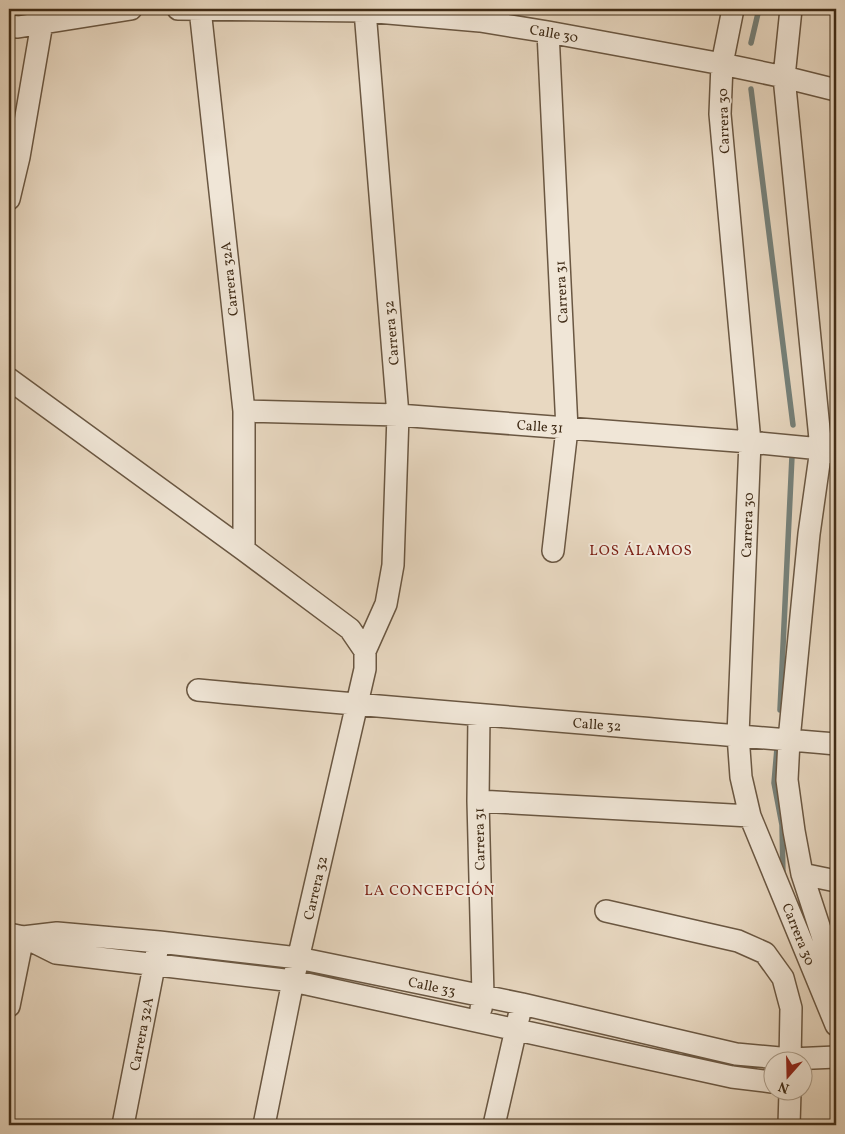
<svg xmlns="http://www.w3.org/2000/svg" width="845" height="1134" font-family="Vollkorn,serif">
	<rect width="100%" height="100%" fill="#e8d8c1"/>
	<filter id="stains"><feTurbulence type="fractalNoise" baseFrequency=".004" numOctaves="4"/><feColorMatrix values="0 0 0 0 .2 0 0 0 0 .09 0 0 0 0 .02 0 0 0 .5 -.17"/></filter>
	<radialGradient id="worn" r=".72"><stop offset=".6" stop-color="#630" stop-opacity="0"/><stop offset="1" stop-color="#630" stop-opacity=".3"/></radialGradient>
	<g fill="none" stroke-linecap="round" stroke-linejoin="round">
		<!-- stream -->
		<path stroke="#758079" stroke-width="5.5" d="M 751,43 L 759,9
			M 751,89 L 793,425
			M 780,710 L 792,456
			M 777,748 L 774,783 L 782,825 L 783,875"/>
		<defs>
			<path id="minor" d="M 178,9 L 365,11 L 480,21 L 548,32 L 722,64 L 784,77 L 836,90
				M 200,9 L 244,411 L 244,550
				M 733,9 L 722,64 L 720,114 L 750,442 L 738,735 L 741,777 L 750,816 L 836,1025
				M 791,9 L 784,77 L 821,449 L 809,534 L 789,740 L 787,780 L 794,831 L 802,874 L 836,978
				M 9,26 L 18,27 L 131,9
				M 548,32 L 567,429 L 553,551
				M 9,199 L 19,157 L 42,23
				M 9,379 L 244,550 L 350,629 L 365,651
				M 244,411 L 398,415 L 750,442 L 821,449 L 836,453
				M 198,690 C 410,710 623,726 836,744
				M 479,715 L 478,801 L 483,996 L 481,1009
				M 478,801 L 750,816
				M 802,874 L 836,881
				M 606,911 L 738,941 L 765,953 L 783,978 L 791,1008 L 790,1062
				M 9,934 L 23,937 L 57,933 L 159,942 L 298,958 L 522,1004 L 736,1054 L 791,1059 L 836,1057
				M 24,937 L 56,953 L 293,981 L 732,1077 L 772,1082
				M 9,1006 L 23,937
				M 123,1125 L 157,951
				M 264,1125 L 293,981 L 365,669 L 365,651 L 386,604 L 393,565 L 398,415 L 365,11
				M 494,1125 L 519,1016
				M 789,1125 L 790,1092"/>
		</defs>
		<!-- minor casing -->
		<use href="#minor" stroke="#6a5742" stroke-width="24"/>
		<!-- minor -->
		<use href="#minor" stroke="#f0e6d7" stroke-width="21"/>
	</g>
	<g text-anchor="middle" stroke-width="4" stroke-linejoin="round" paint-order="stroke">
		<!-- street labels -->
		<g font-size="14" fill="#402c17" stroke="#f0e6d7">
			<text transform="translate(554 33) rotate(10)" y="5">Calle 30</text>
			<text transform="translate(723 121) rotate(-92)" y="5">Carrera 30</text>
			<text transform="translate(229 279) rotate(-96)" y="5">Carrera 32A</text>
			<text transform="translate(561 292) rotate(-93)" y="5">Carrera 31</text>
			<text transform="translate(391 333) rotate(-95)" y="5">Carrera 32</text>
			<text transform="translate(540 426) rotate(4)" y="5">Calle 31</text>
			<text transform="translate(747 525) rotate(-88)" y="5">Carrera 30</text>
			<text transform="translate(597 724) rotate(4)" y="5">Calle 32</text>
			<text transform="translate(479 839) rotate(-91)" y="5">Carrera 31</text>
			<text transform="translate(315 888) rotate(-77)" y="5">Carrera 32</text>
			<text transform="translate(799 934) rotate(68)" y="5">Carrera 30</text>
			<text transform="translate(432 986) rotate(12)" y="5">Calle 33</text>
			<text transform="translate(141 1034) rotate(-79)" y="5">Carrera 32A</text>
		</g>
		<!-- neighbourhood labels -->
		<g font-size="15" letter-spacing="1" fill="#7a1f14" stroke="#f0e6d7">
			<text x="641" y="555">LOS ÁLAMOS</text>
			<text x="430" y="895">LA CONCEPCIÓN</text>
		</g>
	</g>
	<!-- margin -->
	<rect width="845" height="1134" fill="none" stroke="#e8d8c1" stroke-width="30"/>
	<rect x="10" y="10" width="825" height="1114" fill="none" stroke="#402c17" stroke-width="2.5"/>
	<rect x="15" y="15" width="815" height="1104" fill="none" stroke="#402c17"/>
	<!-- north arrow -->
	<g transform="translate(788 1076) rotate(200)"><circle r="24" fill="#f0e6d7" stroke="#aa9c8a"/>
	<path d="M0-4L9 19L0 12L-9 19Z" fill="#8f2418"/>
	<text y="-8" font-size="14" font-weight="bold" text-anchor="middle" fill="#402c17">N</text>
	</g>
	<rect width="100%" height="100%" filter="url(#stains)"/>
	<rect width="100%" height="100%" fill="url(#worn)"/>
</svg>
